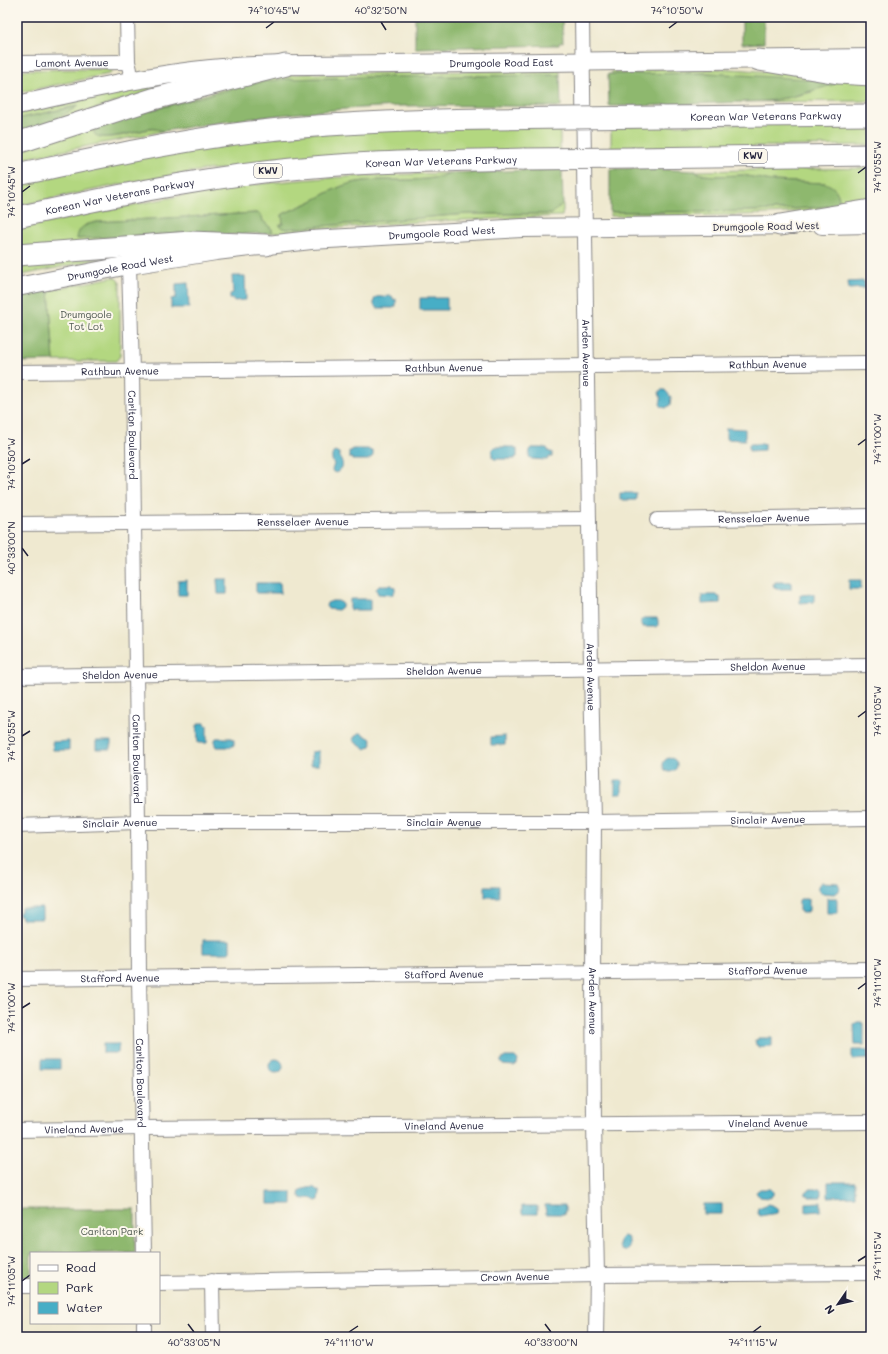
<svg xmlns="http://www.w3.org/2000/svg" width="888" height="1354" font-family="Mali,sans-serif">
	<rect width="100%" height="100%" fill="#fbf7ec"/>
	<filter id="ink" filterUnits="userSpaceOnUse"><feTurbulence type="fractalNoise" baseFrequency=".025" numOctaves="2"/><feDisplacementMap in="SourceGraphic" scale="8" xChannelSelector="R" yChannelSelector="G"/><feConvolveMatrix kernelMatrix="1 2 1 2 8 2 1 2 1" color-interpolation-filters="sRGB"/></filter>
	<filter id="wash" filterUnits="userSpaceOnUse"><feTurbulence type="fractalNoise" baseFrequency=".012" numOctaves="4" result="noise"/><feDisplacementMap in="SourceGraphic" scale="16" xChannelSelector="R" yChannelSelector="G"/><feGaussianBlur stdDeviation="0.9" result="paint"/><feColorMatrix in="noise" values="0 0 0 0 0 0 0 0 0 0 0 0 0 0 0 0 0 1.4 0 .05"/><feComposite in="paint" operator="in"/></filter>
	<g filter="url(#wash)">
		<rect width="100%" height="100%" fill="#efe9d0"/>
		<!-- green -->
		<path fill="#b3d780" stroke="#6a7c5e" d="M 109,69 L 112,71 L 111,73 L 109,74 L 17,93 L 17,70 Z
			M 647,69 L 731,69 L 871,79 L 871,101 L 717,102 L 768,101 L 791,97 L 812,92 L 709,73 L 612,74 L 612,71 Z
			M 560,70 L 560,75 L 367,77 L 284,79 L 254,83 L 94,130 C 95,146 139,131 149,129 C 154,128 159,130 164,131 L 17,160 L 17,147 L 266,77 L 299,74 Z
			M 170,83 L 170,85 L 28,130 L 76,106 L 17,119 L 17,114 L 134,89 Z
			M 871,122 L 871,145 L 611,148 L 611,126 Z
			M 560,124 L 560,150 L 205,170 L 132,182 L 17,206 L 17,182 L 116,160 L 304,133 Z
			M 871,168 L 871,204 C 785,218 697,215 610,216 L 610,212 C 686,211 764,214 840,205 L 825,183 L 771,181 L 743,175 L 717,176 L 704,175 L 694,171 Z
			M 449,173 C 428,184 387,178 364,181 C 340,184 330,192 310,202 C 302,206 293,209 285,213 L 282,215 L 283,224 L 280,224 L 286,229 L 467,214 L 552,214 L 563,203 L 563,211 L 562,216 L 415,222 L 272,233 L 272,229 L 263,221 L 262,217 L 256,213 L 97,222 L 85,225 L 77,238 L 214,231 L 223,235 L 17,249 L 17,229 C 92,214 167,196 243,186 C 311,177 380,175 449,173 Z
			M 106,258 L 17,276 L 17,259 Z
			M 114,277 L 117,279 L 120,282 L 120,356 L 116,361 L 54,361 L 49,290 Z"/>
		<!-- forest -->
		<path fill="#8eb86e" stroke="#586d54" d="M 415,17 L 562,17 L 563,42 L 559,43 L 559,45 L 415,48 Z
			M 742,17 L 764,17 L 764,43 L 742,44 Z
			M 709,73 L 838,81 L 835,84 L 791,97 L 768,101 L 638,106 L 609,106 L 608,74 Z
			M 560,75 L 561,107 C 507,106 454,105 400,106 C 321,109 243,118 164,131 C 159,130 154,128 149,129 C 140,130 98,144 94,133 C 92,127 103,124 107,122 L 254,83 L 284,79 L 367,77 Z
			M 78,106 C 59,120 38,126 17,134 L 17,119 Z
			M 640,168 L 694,171 L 704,175 L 717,176 L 743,175 L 771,181 L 825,183 C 836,187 839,193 840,205 C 764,214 686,211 610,212 L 610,169 Z
			M 562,169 L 563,203 L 552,214 L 467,214 L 286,229 L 282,228 L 279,225 L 283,224 L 282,215 L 285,213 C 293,209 302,206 310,202 C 330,192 340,184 364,181 C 388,178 428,184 449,173 Z
			M 256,213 L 260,214 L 263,221 L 272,229 L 272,233 L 223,235 L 214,231 L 77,239 C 78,226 87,224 97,222 Z
			M 49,290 L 54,361 L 17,362 L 17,296 Z
			M 17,1209 L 135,1209 L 135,1253 L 31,1253 L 31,1280 L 17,1280 Z"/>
		<!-- water -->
		<path fill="#47aec6" stroke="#346880" d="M 232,276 L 245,276 L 246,300 L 233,301 L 233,299 L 230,299 L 230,294 L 233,293 Z
			M 864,281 L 865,288 L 849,289 L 848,282 Z
			M 188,283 L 189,308 L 171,308 L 171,299 L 176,298 L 176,284 Z
			M 392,296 L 394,300 L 396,299 L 396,306 L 393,308 L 377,308 L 374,305 L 374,300 L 376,297 Z
			M 420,298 L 447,298 L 447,310 L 420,310 Z
			M 661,390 L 665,390 L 671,397 L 670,405 L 666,408 L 662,407 L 660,404 L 661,399 L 659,393 Z
			M 726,428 L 745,429 L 745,440 L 726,439 Z
			M 749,444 L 764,444 L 764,450 L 749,451 Z
			M 494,447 L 515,447 L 515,449 L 517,449 L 517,457 L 515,457 L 515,459 L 494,459 L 492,457 L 492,449 Z
			M 532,448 L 547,448 L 549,452 L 552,452 L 552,457 L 549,457 L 547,460 L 532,459 L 529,457 L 530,450 Z
			M 352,449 L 368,449 L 373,452 L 373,456 L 368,460 L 352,460 L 352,458 L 349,458 L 349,451 L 352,451 Z
			M 335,451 L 339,453 C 341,462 347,466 336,473 L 333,472 L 332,470 L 334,464 C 331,460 331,454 335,451 Z
			M 620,493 L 636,493 L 636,500 L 620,500 Z
			M 217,579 L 227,579 L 227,594 L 218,594 Z
			M 187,580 L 187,595 L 178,595 L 178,581 Z
			M 849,580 L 861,580 L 861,589 L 849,589 Z
			M 775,582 L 791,582 L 791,589 L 776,589 L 776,588 L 774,587 L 773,584 L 775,584 Z
			M 256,583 L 280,583 L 281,593 L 256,593 Z
			M 380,585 L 392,585 L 395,588 L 395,591 L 392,595 L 378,594 L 376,589 Z
			M 814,594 L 814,602 L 800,603 L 800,595 Z
			M 702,595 L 718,595 L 718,597 L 720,597 L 720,603 L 702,604 Z
			M 350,599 L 370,599 L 370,610 L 350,610 Z
			M 332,601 L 338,601 L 342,603 L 342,607 L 338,610 L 328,609 L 326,606 L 327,603 Z
			M 643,618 L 657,618 L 658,620 L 658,625 L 657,627 L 643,627 L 643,625 L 641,625 L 641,620 L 643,620 Z
			M 199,723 L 205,723 L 205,725 L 207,725 L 207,743 L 198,743 L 197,725 L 199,725 Z
			M 358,733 L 361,733 L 371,739 L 372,744 L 370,747 L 365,749 L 356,743 L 353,739 Z
			M 505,736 L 505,745 L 491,745 L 491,737 Z
			M 216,738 L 231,738 L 234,740 L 234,745 L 231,747 L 216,747 L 215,745 L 215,740 Z
			M 69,741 L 69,750 L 53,750 L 52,742 Z
			M 96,741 L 111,741 L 111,749 L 96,749 Z
			M 319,751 L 319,765 L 311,765 L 311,752 Z
			M663 765a7 7 0 1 1 14 0a7 7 0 1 1-14 0Z
			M 615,780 L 622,780 L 622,794 L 615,794 Z
			M 822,882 L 838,883 L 840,888 L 839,891 L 835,894 L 821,893 C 816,890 817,885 822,882 Z
			M 485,886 L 499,886 L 499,897 L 485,897 Z
			M 827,898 L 837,898 L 837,913 L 827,913 Z
			M 800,899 L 807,899 L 807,900 L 809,900 L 809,911 L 807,911 L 807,913 L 801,913 L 801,911 L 799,911 L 799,900 L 800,900 Z
			M 21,908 L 42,908 L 42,919 L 22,919 L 21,916 L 19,916 L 19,912 L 21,912 Z
			M 203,940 L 230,940 L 230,953 L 203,953 Z
			M 857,1022 L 862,1022 L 862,1024 L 864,1024 L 864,1045 L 855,1045 L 854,1024 L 857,1024 Z
			M 758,1038 L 772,1038 L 772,1046 L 758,1047 L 758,1045 L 756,1045 L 755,1040 L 758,1040 Z
			M 103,1044 L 119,1044 L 118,1053 L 103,1053 Z
			M 852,1050 L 867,1050 L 868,1059 L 852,1060 Z
			M 505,1057 L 515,1057 L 518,1060 L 517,1064 L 514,1066 L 503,1065 L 501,1062 L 501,1060 Z
			M269 1066a7 7 0 1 1 14 0a7 7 0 1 1-14 0Z
			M 42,1059 L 60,1059 L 60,1069 L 42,1069 Z
			M 828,1182 L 855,1182 L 855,1196 L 828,1197 Z
			M 313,1187 L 320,1192 L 319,1200 L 316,1201 C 312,1199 311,1197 305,1199 L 301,1198 L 299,1195 L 300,1191 L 303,1189 Z
			M 760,1189 L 771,1189 L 773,1192 L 773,1195 L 769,1198 L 759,1197 L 756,1192 Z
			M 809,1189 L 821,1189 L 821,1197 L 809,1197 L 809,1195 L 806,1195 L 806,1191 L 809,1191 Z
			M 268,1192 L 292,1192 L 292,1204 L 268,1204 Z
			M 821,1202 L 821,1211 L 806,1212 L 806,1203 Z
			M 703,1204 L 722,1204 L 722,1214 L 703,1214 Z
			M 768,1204 L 774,1206 L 778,1209 L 777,1213 L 760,1216 L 757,1212 L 758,1208 Z
			M 545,1205 L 564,1205 L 564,1207 L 565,1207 L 565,1212 L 564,1212 L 564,1214 L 546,1214 Z
			M 522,1206 L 537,1206 L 537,1214 L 522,1214 Z
			M 623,1236 L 627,1237 L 629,1240 L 629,1247 L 625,1251 L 621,1250 L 619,1246 L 620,1239 Z"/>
	</g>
	<g filter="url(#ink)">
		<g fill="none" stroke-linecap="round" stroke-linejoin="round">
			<defs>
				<g id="minor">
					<path d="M 127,17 L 128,62 L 130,70"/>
					<path id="s1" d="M 582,17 L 591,669 L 594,822 L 593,973 L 594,1124 L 597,1275 L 596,1337"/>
					<path id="s2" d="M 17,63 L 128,62"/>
					<path id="s3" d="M 129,265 L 132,371 L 138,822 L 139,978 L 144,1253"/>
					<path id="s4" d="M 17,372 L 871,363"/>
					<path id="s5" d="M 657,520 L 871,516"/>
					<path id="s6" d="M 17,524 L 589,519"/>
					<path id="s7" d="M 17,676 L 871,665"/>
					<path id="s8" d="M 17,826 L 138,822 L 594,822 L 871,818"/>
					<path id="s9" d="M 17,979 L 871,969"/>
					<path id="s10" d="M 17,1130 L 142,1128 L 871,1122"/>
					<path d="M 212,1281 L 213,1337"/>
					<path id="s11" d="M 159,1283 L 597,1275 L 871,1273"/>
					<path d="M 17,1286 L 31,1286"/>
					<path d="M 144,1337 L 144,1323"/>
				</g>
				<g id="major">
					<path id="s12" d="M 17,105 C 75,93 134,78 193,71 C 232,66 270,65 309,65 L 871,58"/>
					<path d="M 822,225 L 871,224"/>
					<path id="s13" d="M 17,287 L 129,265 L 216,251 L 311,240 L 522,228 L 794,225"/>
				</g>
				<g id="highway">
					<path d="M 759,60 L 838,73 L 871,75"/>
					<path id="s14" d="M 661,117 L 871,115"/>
					<path d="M 17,143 L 153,99 L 286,65"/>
					<path d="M 634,158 L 871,155"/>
					<path d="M 17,175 C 89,160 161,144 235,134 C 320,123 406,120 492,119"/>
					<path id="s15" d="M 17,217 C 105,198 193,179 282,170 C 362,161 443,161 524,159"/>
					<path d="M 780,225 L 871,210"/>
					<path d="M 17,255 L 191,242 L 266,245"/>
				</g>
			</defs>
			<!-- minor casing -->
			<use href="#minor" stroke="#888686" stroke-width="16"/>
			<!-- major casing -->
			<use href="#major" stroke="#888686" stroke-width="20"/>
			<!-- highway casing -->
			<use href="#highway" stroke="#888686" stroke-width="23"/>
			<!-- minor -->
			<use href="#minor" stroke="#fff" stroke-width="14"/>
			<!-- major -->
			<use href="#major" stroke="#fff" stroke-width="18"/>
			<!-- highway -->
			<use href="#highway" stroke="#fff" stroke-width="21"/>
			<defs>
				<path id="highway-bridge" d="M 492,119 L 661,117
					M 524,159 L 634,158"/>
			</defs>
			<!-- highway-bridge casing -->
			<use href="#highway-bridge" stroke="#888686" stroke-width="23" stroke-linecap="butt"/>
			<!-- highway-bridge -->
			<use href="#highway-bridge" stroke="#fff" stroke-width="21"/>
		</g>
	</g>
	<!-- ticks -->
	<path fill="none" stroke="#22223b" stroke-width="1.5" d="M 381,22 L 386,30M 266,28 L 274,22M 669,28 L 677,22M 858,173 L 866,167M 22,192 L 30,186M 858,445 L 866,439M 22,464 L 30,459M 22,548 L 28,556M 858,717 L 866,711M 22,736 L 30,731M 858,989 L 866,983M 22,1008 L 30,1003M 858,1261 L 866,1256M 22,1281 L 30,1275M 188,1324 L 194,1332M 545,1324 L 551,1332M 349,1332 L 358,1326M 753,1332 L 761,1326"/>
	<g text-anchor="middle" stroke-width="4" stroke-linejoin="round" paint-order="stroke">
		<!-- shield labels -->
		<g fill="#fbf7ec" stroke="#636270" stroke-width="1">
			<rect x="739" y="149" width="28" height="14" rx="3"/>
			<rect x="254" y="164" width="28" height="14" rx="3"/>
		</g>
		<g font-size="9" font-weight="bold" fill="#22223b">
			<text x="753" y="159">KWV</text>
			<text x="268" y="174">KWV</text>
		</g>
		<!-- street labels -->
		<g font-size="10" fill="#22223b" stroke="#fbf7ec">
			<text dy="4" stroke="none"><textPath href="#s12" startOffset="488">Drumgoole Road East</textPath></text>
			<text dy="4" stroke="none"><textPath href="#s2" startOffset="55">Lamont Avenue</textPath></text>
			<text dy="4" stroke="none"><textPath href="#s14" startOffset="105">Korean War Veterans Parkway</textPath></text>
			<text dy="4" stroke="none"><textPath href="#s15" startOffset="429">Korean War Veterans Parkway</textPath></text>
			<text dy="4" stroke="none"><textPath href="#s15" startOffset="105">Korean War Veterans Parkway</textPath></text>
			<text transform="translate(766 226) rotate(-1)" y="4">Drumgoole Road West</text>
			<text dy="4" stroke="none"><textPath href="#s13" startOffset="429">Drumgoole Road West</textPath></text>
			<text dy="4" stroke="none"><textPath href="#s13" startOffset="105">Drumgoole Road West</textPath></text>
			<text dy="4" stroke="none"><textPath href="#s1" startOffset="336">Arden Avenue</textPath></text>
			<text dy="4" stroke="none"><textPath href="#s4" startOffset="751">Rathbun Avenue</textPath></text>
			<text dy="4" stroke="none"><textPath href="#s4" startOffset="427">Rathbun Avenue</textPath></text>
			<text dy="4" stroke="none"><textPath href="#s4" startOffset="103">Rathbun Avenue</textPath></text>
			<text dy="4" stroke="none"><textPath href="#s3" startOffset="170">Carlton Boulevard</textPath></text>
			<text dy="4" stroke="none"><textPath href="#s5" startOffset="107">Rensselaer Avenue</textPath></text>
			<text dy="4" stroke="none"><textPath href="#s6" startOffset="286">Rensselaer Avenue</textPath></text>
			<text dy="4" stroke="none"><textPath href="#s7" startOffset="751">Sheldon Avenue</textPath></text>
			<text dy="4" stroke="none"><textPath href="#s7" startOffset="427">Sheldon Avenue</textPath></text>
			<text dy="4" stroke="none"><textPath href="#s7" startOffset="103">Sheldon Avenue</textPath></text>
			<text dy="4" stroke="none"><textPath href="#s1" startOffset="660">Arden Avenue</textPath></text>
			<text dy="4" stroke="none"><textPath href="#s3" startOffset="494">Carlton Boulevard</textPath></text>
			<text dy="4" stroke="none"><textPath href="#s8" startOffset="751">Sinclair Avenue</textPath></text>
			<text dy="4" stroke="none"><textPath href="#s8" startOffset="427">Sinclair Avenue</textPath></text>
			<text dy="4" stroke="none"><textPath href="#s8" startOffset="103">Sinclair Avenue</textPath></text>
			<text dy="4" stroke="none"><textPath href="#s9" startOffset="751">Stafford Avenue</textPath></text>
			<text dy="4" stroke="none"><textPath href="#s9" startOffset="427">Stafford Avenue</textPath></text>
			<text dy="4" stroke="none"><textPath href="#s9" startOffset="103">Stafford Avenue</textPath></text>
			<text dy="4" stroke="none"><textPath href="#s1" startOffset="984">Arden Avenue</textPath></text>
			<text dy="4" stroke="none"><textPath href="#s3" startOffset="818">Carlton Boulevard</textPath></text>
			<text dy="4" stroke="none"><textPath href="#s10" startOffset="751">Vineland Avenue</textPath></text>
			<text dy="4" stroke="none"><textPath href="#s10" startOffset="427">Vineland Avenue</textPath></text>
			<text dy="4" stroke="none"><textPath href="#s10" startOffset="67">Vineland Avenue</textPath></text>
			<text dy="4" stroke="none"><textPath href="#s11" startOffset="356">Crown Avenue</textPath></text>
		</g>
		<!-- park labels -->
		<g font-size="10" fill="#4e5850" stroke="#fbf7ec">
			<text x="86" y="318">Drumgoole<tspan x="86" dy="12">Tot Lot</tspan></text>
			<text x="112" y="1235">Carlton Park</text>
		</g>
	</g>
	<!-- margin -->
	<rect width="888" height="1354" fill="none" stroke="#fbf7ec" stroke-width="44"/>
	<!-- legend -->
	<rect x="30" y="1252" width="130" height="72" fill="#fbf7ec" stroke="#a4a2a5"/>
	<rect x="38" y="1265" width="20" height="6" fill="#ffffff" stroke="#a4a2a5"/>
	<text x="66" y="1272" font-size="12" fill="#22223b">Road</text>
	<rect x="38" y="1282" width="20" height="12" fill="#b3d780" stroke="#a4a2a5"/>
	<text x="66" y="1292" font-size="12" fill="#22223b">Park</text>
	<rect x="38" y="1302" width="20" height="12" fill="#47aec6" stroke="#a4a2a5"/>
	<text x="66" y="1312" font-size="12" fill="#22223b">Water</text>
	<!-- north arrow -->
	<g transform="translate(838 1304) rotate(236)" stroke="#fbf7ec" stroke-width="3" paint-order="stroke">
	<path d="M0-3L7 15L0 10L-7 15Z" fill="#22223b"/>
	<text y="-6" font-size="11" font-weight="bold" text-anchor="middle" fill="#22223b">N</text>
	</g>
	<rect x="22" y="22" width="844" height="1310" fill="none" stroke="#22223b" stroke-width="1.5"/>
	<g font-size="10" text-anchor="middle" fill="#22223b">
		<text x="274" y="14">74°10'45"W</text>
		<text x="381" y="14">40°32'50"N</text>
		<text x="677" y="14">74°10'50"W</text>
		<text transform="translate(877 167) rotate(-90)" y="4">74°10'55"W</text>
		<text transform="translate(11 192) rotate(-90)" y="4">74°10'45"W</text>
		<text transform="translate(877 439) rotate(-90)" y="4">74°11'00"W</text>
		<text transform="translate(11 464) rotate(-90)" y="4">74°10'50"W</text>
		<text transform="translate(11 548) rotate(-90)" y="4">40°33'00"N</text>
		<text transform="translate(877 711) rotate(-90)" y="4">74°11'05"W</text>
		<text transform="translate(11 736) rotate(-90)" y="4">74°10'55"W</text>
		<text transform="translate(877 983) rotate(-90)" y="4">74°11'10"W</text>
		<text transform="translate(11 1008) rotate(-90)" y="4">74°11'00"W</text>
		<text transform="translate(877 1256) rotate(-90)" y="4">74°11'15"W</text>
		<text transform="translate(11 1281) rotate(-90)" y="4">74°11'05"W</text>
		<text x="194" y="1346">40°33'05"N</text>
		<text x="349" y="1346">74°11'10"W</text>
		<text x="551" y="1346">40°33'00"N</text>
		<text x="753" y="1346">74°11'15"W</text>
	</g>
</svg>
